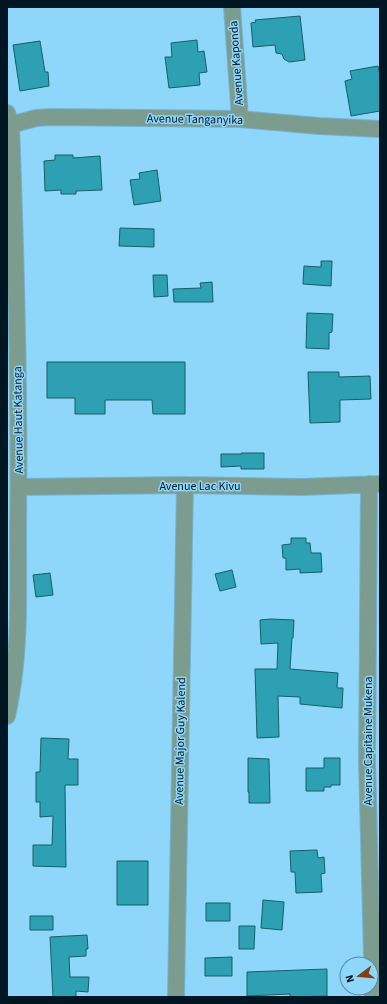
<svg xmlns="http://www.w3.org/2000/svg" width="387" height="1004" font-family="'Source Sans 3',sans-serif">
	<rect width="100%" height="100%" fill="#8fd7fa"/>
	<!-- building -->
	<path fill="#2da1b3" stroke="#165e69" d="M 300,16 L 305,60 L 289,62 L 284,59 L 282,54 L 276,53 L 275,45 L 253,47 L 251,23 L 256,22 L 255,20 Z
		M 197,40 L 198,52 L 204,51 L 207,72 L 199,73 L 200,85 L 169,88 L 165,57 L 172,57 L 171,43 Z
		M 40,41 L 45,72 L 48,72 L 49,86 L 20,91 L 13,45 Z
		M 378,66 L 380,76 L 380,111 L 351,116 L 345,81 L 352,79 L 350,71 Z
		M 55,155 L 73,155 L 73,158 L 100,156 L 102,190 L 76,191 L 76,194 L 61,194 L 61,190 L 45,191 L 44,161 L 55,160 Z
		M 157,170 L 161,201 L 134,205 L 130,180 L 140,179 L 139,173 Z
		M 120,228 L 154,229 L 154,247 L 119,246 Z
		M 321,261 L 332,261 L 331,286 L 303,284 L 304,266 L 321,267 Z
		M 153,275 L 167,275 L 168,296 L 154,297 Z
		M 212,282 L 213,302 L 174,302 L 173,289 L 201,288 L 200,283 Z
		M 307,313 L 333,314 L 332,332 L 329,333 L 329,349 L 306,348 Z
		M 47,362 L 185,362 L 185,414 L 153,414 L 152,400 L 105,400 L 105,414 L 75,414 L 75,398 L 47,398 Z
		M 308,372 L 339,372 L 339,377 L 370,376 L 371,399 L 340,400 L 340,422 L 310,423 Z
		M 241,453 L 264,453 L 264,469 L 241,469 L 241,466 L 221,467 L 221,454 L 241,454 Z
		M 291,538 L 306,538 L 306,543 L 310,543 L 311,553 L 321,553 L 322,572 L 300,573 L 300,569 L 286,570 L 286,558 L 283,558 L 282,545 L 291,544 Z
		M 232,570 L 236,587 L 220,591 L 215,574 Z
		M 50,573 L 53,595 L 36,597 L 33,575 Z
		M 271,619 L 294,620 L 293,638 L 292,638 L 290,669 L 338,673 L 337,688 L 343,688 L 342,708 L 300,704 L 300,697 L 278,696 L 279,737 L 257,738 L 255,669 L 277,669 L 278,643 L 261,644 L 260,620 Z
		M 41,738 L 69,739 L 68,759 L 78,759 L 78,785 L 65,785 L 66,867 L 33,866 L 33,845 L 52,845 L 53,816 L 40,817 L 40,802 L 36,802 L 36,772 L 40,772 Z
		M 248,758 L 269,759 L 270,803 L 249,803 L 249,792 L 248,792 Z
		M 324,758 L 340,758 L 340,785 L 331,785 L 331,787 L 324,787 L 324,791 L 306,791 L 306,768 L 324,768 Z
		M 317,850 L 318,858 L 324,857 L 325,873 L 321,874 L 322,892 L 296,893 L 295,872 L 291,872 L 290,851 Z
		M 117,861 L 148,861 L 148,905 L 117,905 Z
		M 263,900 L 284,902 L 282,930 L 261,928 Z
		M 206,903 L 230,903 L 230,921 L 206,921 Z
		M 30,916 L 53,916 L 53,930 L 30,930 Z
		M 239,926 L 255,926 L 254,949 L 239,949 Z
		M 87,935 L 88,949 L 86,949 L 86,956 L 69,957 L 70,977 L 89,977 L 88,992 L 76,991 L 76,997 L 53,997 L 50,937 Z
		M 232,957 L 232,976 L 205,976 L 205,958 Z
		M 327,969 L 327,996 L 290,997 L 290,994 L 247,996 L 247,972 Z"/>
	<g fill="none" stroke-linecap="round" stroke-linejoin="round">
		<defs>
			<path id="minor" d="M 232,7 L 240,119
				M 7,113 L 11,124 C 16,259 20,394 18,529 C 18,591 21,655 7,716
				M 7,126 L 36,118 L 51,117 L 240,119 L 319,126 L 380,129
				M 369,484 L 367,762 L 373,997
				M 19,487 L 185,485 L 302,487 L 380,484
				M 176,997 L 185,485"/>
		</defs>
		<!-- minor casing -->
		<use href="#minor" stroke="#75b4d3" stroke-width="18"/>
		<!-- minor -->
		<use href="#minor" stroke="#7c9c90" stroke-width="16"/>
	</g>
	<g text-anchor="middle" stroke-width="3" stroke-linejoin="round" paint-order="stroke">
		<!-- street labels -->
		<g font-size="12" fill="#001622" stroke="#8fd7fa">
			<text transform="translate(236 63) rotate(-94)" y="4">Avenue Kaponda</text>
			<text transform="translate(195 119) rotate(1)" y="4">Avenue Tanganyika</text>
			<text transform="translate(18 420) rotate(-91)" y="4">Avenue Haut Katanga</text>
			<text x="200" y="490">Avenue Lac Kivu</text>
			<text transform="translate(180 741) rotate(-89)" y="4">Avenue Major Guy Kalend</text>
			<text transform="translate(368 741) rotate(-90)" y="4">Avenue Capitaine Mukena</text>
		</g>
	</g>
	<!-- border -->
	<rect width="387" height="1004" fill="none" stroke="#001622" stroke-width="16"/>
	<!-- north arrow -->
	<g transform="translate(359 976) rotate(254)"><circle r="19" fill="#8fd7fa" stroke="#568aa4"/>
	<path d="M0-3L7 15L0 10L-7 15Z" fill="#844012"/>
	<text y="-6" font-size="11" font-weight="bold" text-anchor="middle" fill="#001622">N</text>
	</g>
</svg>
